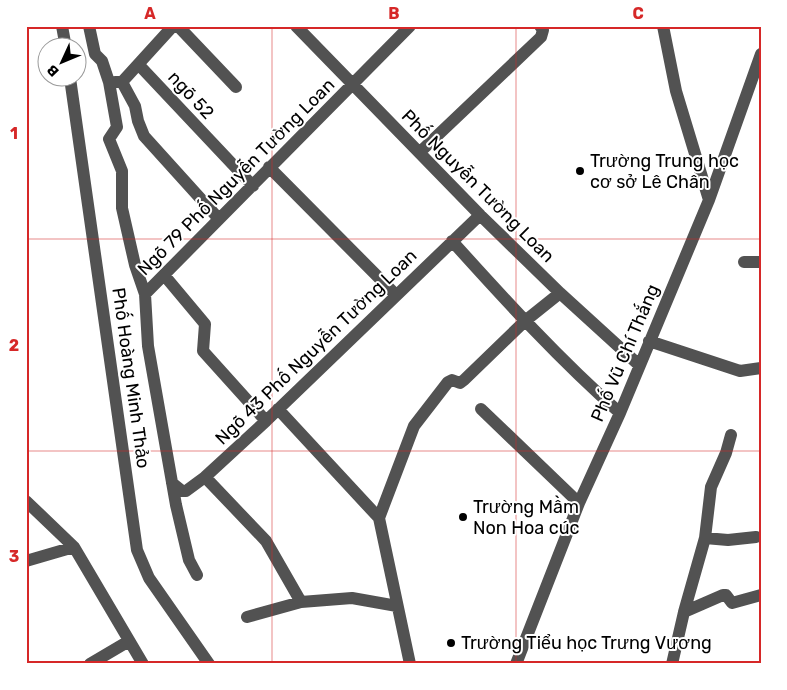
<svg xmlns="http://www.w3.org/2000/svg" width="787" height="690" font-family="Rubik,sans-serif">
	<rect width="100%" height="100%" fill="#fff"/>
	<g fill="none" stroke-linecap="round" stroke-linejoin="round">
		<!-- minor -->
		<path stroke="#525252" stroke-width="12" d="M 62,26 L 66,48
			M 89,26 L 95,54 L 102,61 L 109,82 L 117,127 L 109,139 L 122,171 L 122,208 L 135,265 L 145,294 L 148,346 L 176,505 L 189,560 L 197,575
			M 178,26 L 236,87
			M 296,26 L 480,215 L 560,293 L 639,365
			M 663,26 L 676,91 L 709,200
			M 139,65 L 253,186
			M 70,78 L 137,550 L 149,578 L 209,664
			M 115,82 L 122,82 L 173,26
			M 122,82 L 135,106 L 138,121 L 144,136 L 219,219
			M 420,152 L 541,37 L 543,30 L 540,26
			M 269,167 L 396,295
			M 452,241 C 506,301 560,360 620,413
			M 744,262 L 761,262
			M 164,275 L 205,324 L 203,351 L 266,421
			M 145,294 L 410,26
			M 649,341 L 740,371 L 761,368
			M 278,409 L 379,518
			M 481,409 L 579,503
			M 205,477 L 266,541 L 301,602
			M 172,483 L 182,491 L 186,491 L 205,477 L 266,421 L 480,215
			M 26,501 L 74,547 L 143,664
			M 705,538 L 728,540 L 756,537
			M 26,561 L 74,547
			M 684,612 L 723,595 L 726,595 L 732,603 L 761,595
			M 247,617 L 301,602 L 352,598 L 397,606
			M 90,664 L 129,641
			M 410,664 L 379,518 L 414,426 L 448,382 L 452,380 L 460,383 L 464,380 L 525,321 L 560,293
			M 516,664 L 579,503 L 620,413 L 709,200 L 761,54
			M 672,664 L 684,612 L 705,538 L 711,487 L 726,453 L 731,435"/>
	</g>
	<!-- grid -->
	<path fill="none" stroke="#d62828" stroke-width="1" stroke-opacity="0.55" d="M 272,26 L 272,664M 516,26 L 516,664M 26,239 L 761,239M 26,451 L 761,451"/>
	<!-- markers -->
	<g fill="#000" stroke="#fff" stroke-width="2">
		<circle cx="580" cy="171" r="5"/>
		<circle cx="463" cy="517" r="5"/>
		<circle cx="451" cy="643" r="5"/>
	</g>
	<g text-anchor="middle" stroke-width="4" stroke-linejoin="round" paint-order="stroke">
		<!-- street labels -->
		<g font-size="18" fill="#000" stroke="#fff">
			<text transform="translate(191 95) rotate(47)" y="6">ngõ 52</text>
			<text transform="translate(236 177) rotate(-45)" y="6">Ngõ 79 Phố Nguyễn Tường Loan</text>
			<text transform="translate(478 186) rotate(45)" y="6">Phố Nguyễn Tường Loan</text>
			<text transform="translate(316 347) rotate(-44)" y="6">Ngõ 43 Phố Nguyễn Tường Loan</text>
			<text transform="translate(625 353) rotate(-67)" y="6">Phố Vũ Chí Thắng</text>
			<text transform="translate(131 378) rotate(82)" y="6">Phố Hoàng Minh Thảo</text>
		</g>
		<!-- poi labels -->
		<g font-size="18" fill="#000" stroke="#fff" text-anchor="start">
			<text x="590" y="167">Trường Trung học<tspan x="590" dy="21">cơ sở Lê Chân</tspan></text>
			<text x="473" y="513">Trường Mầm<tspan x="473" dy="21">Non Hoa cúc</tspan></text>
			<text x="461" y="649">Trường Tiểu học Trưng Vương</text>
		</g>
	</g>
	<!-- border -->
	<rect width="787" height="690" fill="none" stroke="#ffffff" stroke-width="55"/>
	<!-- north arrow -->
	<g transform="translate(62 62) rotate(226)"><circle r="24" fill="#ffffff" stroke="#999999"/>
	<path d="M0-4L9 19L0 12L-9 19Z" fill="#000000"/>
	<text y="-8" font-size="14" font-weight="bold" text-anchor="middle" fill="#000000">B</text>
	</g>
	<rect x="28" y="28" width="732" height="634" fill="none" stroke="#d62828" stroke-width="2"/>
	<g font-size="16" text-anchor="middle" font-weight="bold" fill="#d62828">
		<text x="150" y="19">A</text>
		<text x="394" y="19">B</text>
		<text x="638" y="19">C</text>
		<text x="14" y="139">1</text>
		<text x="14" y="351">2</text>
		<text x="14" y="562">3</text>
	</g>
</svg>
